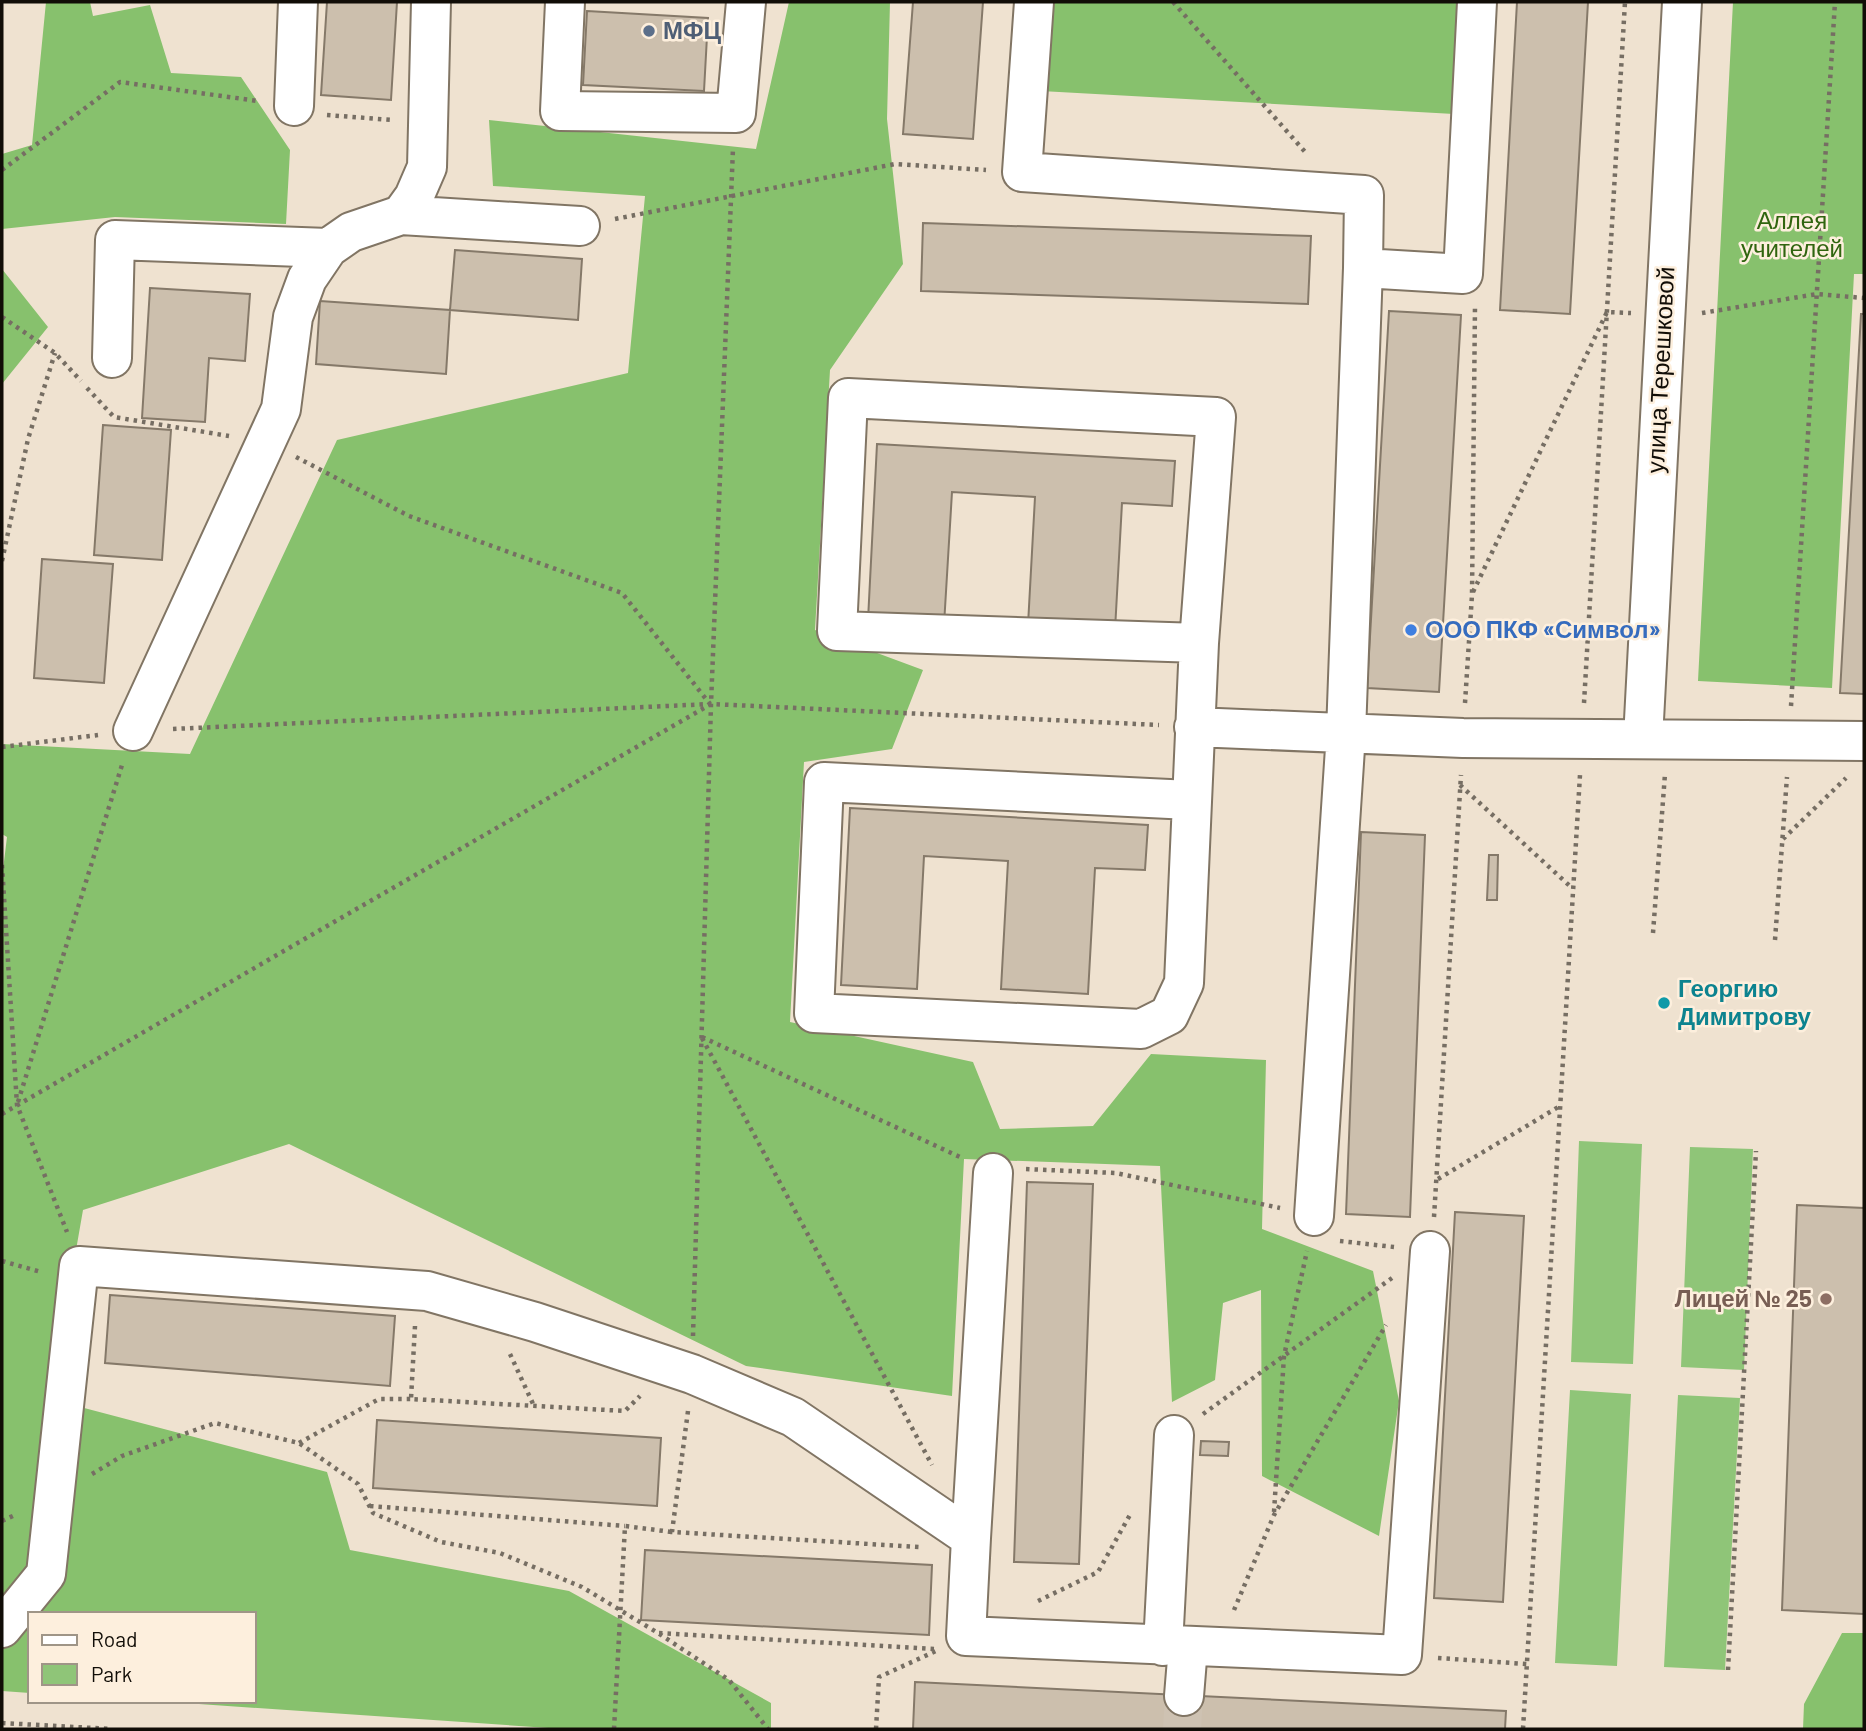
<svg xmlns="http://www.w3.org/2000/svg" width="1866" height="1731" font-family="Barlow,sans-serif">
	<rect width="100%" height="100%" fill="#efe2d0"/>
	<!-- green -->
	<path fill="#8fc578" d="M 1579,1141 L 1642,1144 L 1633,1364 L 1571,1362 Z
		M 1690,1147 L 1753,1149 L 1744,1370 L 1681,1367 Z
		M 1570,1390 L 1631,1394 L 1617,1666 L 1555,1663 Z
		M 1678,1395 L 1740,1398 L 1725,1670 L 1664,1667 Z"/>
	<!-- forest -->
	<path fill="#87c16d" d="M 46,2 L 90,2 L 93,16 L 150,5 L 171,73 L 241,77 L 290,150 L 286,224 L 115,217 L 2,229 L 2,154 L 32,145 Z
		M 789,2 L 890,2 L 887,119 L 903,264 L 830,370 L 815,630 L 923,670 L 892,749 L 804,762 L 790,1022 L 973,1062 L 1000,1129 L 1093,1126 L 1151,1054 L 1266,1060 L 1262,1229 L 1373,1271 L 1399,1401 L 1379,1536 L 1262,1476 L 1261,1290 L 1223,1303 L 1215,1380 L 1172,1402 L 1160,1166 L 964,1159 L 952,1396 L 746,1366 L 289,1144 L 83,1210 L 50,1399 L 327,1472 L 350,1550 L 569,1591 L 771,1703 L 771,1729 L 563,1729 L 156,1701 L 254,1701 L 254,1614 L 30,1614 L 30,1693 L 2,1691 L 2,878 L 7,837 L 2,834 L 2,744 L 190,754 L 337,440 L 628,373 L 645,196 L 493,186 L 489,120 L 756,149 Z
		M 1046,2 L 1460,2 L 1454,114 L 1041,91 Z
		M 1733,2 L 1864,2 L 1864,274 L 1854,274 L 1832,688 L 1698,681 Z
		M 2,269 L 48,327 L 2,384 Z
		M 1842,1633 L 1864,1633 L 1864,1729 L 1803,1729 L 1804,1704 Z"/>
	<!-- building -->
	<path fill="#ccbfad" stroke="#857969" stroke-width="2" d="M 327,2 L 397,2 L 391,100 L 321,95 Z
		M 913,2 L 983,2 L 973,139 L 903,134 Z
		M 1517,2 L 1588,2 L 1570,314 L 1500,310 Z
		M 587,11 L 708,18 L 704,91 L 583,85 Z
		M 923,223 L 1311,236 L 1308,304 L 921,291 Z
		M 455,250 L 582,259 L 578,320 L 450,310 Z
		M 150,288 L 250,294 L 245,361 L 209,358 L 205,422 L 142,418 Z
		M 320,301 L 450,310 L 446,374 L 316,364 Z
		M 1389,311 L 1461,315 L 1439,692 L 1367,688 Z
		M 1861,314 L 1864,314 L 1864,694 L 1840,693 Z
		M 103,425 L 171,430 L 162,560 L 94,555 Z
		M 877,444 L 1175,461 L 1172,506 L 1122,503 L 1115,630 L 1028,625 L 1035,497 L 952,492 L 944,625 L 868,620 Z
		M 42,559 L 113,564 L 104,683 L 34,678 Z
		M 850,808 L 1148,825 L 1145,870 L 1095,868 L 1088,994 L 1001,989 L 1008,861 L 924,856 L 917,989 L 841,985 Z
		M 1361,832 L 1425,835 L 1410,1217 L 1346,1214 Z
		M 1489,855 L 1498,855 L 1497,900 L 1487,900 Z
		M 1027,1182 L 1093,1184 L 1079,1564 L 1014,1562 Z
		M 1797,1205 L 1864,1208 L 1864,1614 L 1782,1610 Z
		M 1455,1212 L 1524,1216 L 1503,1602 L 1434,1598 Z
		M 110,1295 L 395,1316 L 390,1386 L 105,1363 Z
		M 377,1420 L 661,1438 L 657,1506 L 373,1488 Z
		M 1201,1441 L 1229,1442 L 1228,1456 L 1200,1455 Z
		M 645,1550 L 932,1565 L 929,1635 L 641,1620 Z
		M 915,1682 L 1506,1711 L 1505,1729 L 913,1729 Z"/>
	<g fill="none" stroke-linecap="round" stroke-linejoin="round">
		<!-- minor-tunnel -->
		<path stroke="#cec2b2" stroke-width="38" stroke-dasharray="38 19" stroke-linecap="butt" d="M 1182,1729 L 1184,1696"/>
		<defs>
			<path id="minor" d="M 565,2 L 560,111 L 736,113 L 746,2
				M 1034,2 L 1022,172 L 1364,195 L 1363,268 L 1463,274 L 1477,2
				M 294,106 L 298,2
				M 401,215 L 580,226
				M 112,358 L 115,240 L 328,248
				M 1194,727 L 1463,738 L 1864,741
				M 133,731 L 281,409 L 293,317 L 307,279 L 328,248 L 351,232 L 401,215 L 414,197 L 427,167 L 431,2
				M 1643,739 L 1682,2
				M 1190,800 L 824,782 L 814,1013 L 1141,1029 L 1169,1015 L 1184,983 L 1199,643 L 1216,417 L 848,398 L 837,631 L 1199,643
				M 1314,1216 L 1346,733 L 1363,268
				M 971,1538 L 993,1173
				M 2,1628 L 46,1574 L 79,1266 L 427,1291 L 535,1322 L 692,1374 L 793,1417 L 971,1538 L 966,1636 L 1402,1655 L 1430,1251
				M 1163,1646 L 1174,1435
				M 1184,1696 L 1188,1647"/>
		</defs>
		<!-- minor casing -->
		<use href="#minor" stroke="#817564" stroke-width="42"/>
		<!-- path -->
		<path stroke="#766e63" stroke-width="4.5" stroke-dasharray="3.5 5" stroke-linecap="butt" d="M 1173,2 L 1306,153
			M 327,115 L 392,120
			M 2,170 L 120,82 L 258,101
			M 615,219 L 895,164 L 986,170
			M 1702,313 L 1817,294 L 1864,298
			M 2,317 L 55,353 L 81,381
			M 87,388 L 114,417 L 229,436
			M 296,457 L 409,516 L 622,593 L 710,704
			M 2,561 L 28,439 L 55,353
			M 1473,592 L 1607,312 L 1631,313
			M 1465,703 L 1472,595 L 1475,306
			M 1584,703 L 1625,2
			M 1791,706 L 1835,2
			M 173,729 L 710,704
			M 2,747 L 98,735
			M 1460,785 L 1572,888
			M 1783,839 L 1846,778
			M 2,865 L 17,1105 L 67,1232
			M 1653,933 L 1665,774
			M 1775,940 L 1787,777
			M 702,1037 L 962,1158
			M 702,1038 L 932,1465
			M 18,1102 L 122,765
			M 2,1114 L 711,704 L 1159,725
			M 1026,1169 L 1116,1173 L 1280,1208
			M 1438,1179 L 1560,1106
			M 1434,1217 L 1461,775
			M 1340,1241 L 1394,1247
			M 2,1261 L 41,1272
			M 415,1326 L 411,1399 L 625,1411 L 640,1396
			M 693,1336 L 711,704 L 733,148
			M 510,1354 L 534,1406
			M 688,1411 L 672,1532 L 919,1547
			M 1203,1414 L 1392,1278
			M 299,1443 L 379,1399 L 411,1399
			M 92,1474 L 122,1456 L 215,1423 L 299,1443 L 358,1484 L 373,1513 L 441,1542 L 500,1553 L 582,1587 L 658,1633 L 729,1680 L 768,1729
			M 370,1506 L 625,1526
			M 1274,1512 L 1284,1356 L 1307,1251
			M 2,1521 L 17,1514
			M 1038,1601 L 1098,1572 L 1131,1513
			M 1234,1610 L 1274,1515 L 1386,1325
			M 659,1633 L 934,1649
			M 1438,1658 L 1527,1664
			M 1728,1670 L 1756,1151
			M 2,1723 L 112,1729
			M 614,1729 L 625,1526 L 672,1532
			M 876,1729 L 879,1677 L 936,1651
			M 1523,1729 L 1580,775"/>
		<!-- minor -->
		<use href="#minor" stroke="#fff" stroke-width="38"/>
	</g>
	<!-- markers -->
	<circle fill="#5c6f8a" stroke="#fdefdd" stroke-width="2.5" cx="649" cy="31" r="7"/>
	<circle fill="#3f7fe0" stroke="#fdefdd" stroke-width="2.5" cx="1411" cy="630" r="7"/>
	<circle fill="#0f9aa8" stroke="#fdefdd" stroke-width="2.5" cx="1664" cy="1003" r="7"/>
	<circle fill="#8d6e63" stroke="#fdefdd" stroke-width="2.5" cx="1826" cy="1299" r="7"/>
	<g text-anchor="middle" stroke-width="5" stroke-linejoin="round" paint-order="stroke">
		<!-- service labels -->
		<g font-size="24" font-weight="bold" fill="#4e5e75" stroke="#fdefdd" text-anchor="start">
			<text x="663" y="39">МФЦ</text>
		</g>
		<!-- park labels -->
		<g font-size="24" fill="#30650f" stroke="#fdefdd">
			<text x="1792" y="229">Аллея<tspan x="1792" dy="28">учителей</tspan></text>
		</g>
		<!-- street labels -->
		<g font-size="24" fill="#110d07" stroke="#fdefdd">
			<text transform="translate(1661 370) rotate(-87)" y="8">улица Терешковой</text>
		</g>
		<!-- shop labels -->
		<g font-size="24" font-weight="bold" fill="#366cbe" stroke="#fdefdd" text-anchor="start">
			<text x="1425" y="638">ООО ПКФ «Символ»</text>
		</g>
		<!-- culture labels -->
		<g font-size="24" font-weight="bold" fill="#0d838f" stroke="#fdefdd" text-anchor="start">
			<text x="1678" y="997">Георгию<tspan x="1678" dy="28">Димитрову</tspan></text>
		</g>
		<!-- education labels -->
		<g font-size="24" font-weight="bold" fill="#785e54" stroke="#fdefdd" text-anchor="end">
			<text x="1812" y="1307">Лицей № 25</text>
		</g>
	</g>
	<!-- border -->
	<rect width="1866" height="1731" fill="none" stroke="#110d07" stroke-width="7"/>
	<!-- legend -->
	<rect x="28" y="1612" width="228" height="91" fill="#fdefdd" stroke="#9f9587" stroke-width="2"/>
	<rect x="42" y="1635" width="35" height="10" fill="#ffffff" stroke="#9f9587" stroke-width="2"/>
	<text x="91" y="1647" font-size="21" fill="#110d07">Road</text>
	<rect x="42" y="1664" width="35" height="21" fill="#8fc578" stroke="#9f9587" stroke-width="2"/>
	<text x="91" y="1682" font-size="21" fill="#110d07">Park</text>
</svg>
